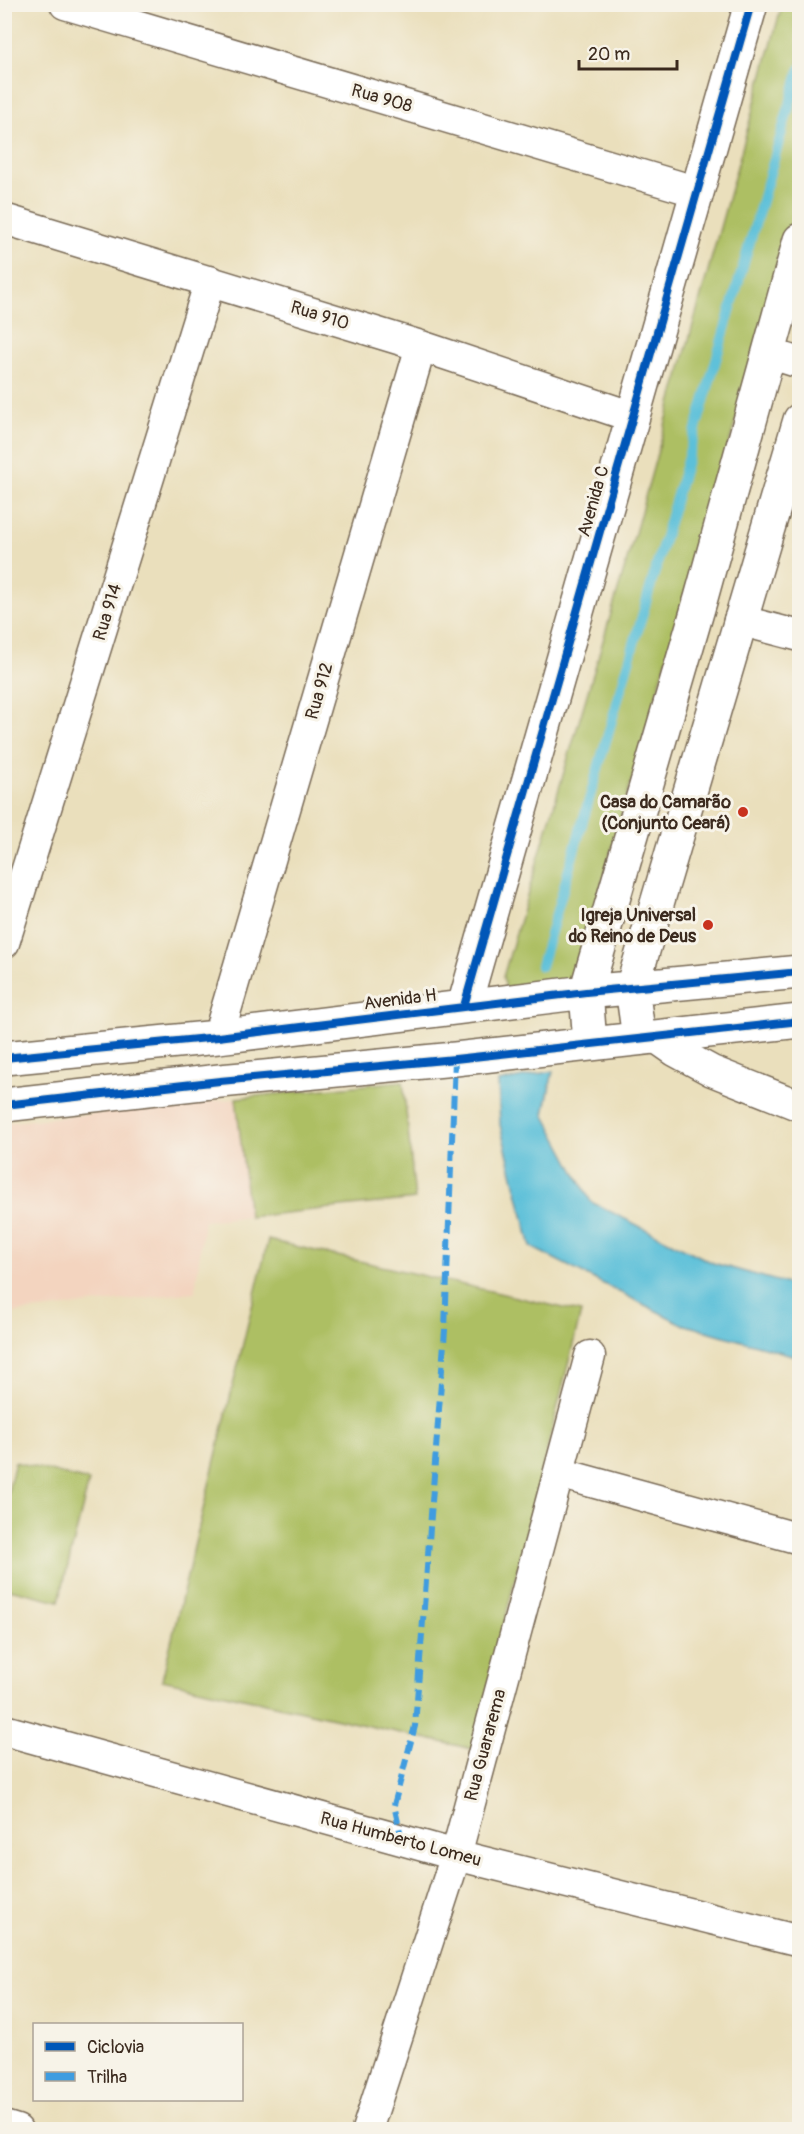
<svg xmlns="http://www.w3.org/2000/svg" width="804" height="2134" font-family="Pangolin,sans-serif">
	<rect width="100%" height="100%" fill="#f7f3e8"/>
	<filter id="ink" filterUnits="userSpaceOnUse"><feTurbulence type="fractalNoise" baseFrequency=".0167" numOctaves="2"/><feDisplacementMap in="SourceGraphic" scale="12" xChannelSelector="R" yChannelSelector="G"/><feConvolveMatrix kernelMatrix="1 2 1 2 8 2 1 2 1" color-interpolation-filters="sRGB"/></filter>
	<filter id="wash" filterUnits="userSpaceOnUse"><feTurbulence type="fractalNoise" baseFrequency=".008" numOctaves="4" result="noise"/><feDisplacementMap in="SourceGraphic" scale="24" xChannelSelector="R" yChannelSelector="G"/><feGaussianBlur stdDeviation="1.35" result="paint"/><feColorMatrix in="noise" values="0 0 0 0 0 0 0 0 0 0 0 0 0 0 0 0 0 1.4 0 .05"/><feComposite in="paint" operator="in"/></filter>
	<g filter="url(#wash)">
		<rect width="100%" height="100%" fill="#eadfbc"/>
		<!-- built -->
		<path fill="#f3d4bf" d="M 403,1081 L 415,1199 L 204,1221 L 195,1292 L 5,1314 L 4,1123 Z"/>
		<!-- green -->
		<path fill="#adbf63" stroke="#747440" stroke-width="1.5" d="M 782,5 L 799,5 L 799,202 L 572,986 L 507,992 L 503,977 L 635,533 Z
			M 403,1081 L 415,1199 L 249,1217 L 236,1098 Z
			M 268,1240 L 581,1312 L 473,1749 L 162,1680 Z
			M 15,1462 L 89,1481 L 59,1601 L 5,1588 L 5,1504 Z"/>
		<!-- water -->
		<path fill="#5bc0d9" stroke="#4b757c" stroke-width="1.5" d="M 553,1071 L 544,1114 L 591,1202 L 713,1263 L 799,1287 L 799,1357 L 682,1324 L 531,1247 L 500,1125 L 498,1082 Z"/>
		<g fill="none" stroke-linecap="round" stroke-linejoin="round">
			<!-- stream -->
			<path stroke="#5bc0d9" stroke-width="10" d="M 541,966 L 800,69"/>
		</g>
	</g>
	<g filter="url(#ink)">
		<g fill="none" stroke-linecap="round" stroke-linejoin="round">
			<defs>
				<path id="street" d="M 65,4 L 698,192
					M 4,219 L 421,346 L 633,417
					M 768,353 L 800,363
					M 739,620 L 800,636
					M 4,943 L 210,281
					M 218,1037 L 421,346
					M 655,1037 L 675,1051 L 712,1071 L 800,1106
					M 559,1473 L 800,1539
					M 4,1730 L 456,1855 L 800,1941
					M 4,2126 L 17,2130
					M 367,2130 L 456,1855 L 590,1356"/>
				<path id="secondary" d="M 464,1006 L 751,4
					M 639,1038 L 632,988 L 800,420
					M 590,1043 L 586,992 L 701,598 L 800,240
					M 4,1058 L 218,1037 L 586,992 L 800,972
					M 4,1105 L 220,1081 L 455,1059 L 800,1021"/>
			</defs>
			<!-- street casing -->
			<use href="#street" stroke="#786955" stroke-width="33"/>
			<!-- secondary casing -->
			<use href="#secondary" stroke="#786955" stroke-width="36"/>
			<!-- street -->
			<use href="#street" stroke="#fff" stroke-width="30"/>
			<!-- secondary -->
			<use href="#secondary" stroke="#fff" stroke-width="33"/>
			<!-- quiet -->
			<path stroke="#3f9ce0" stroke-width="6" stroke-dasharray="12 6" stroke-linecap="butt" d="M 402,1840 L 394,1805 L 415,1726 L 445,1330 L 455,1059"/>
			<defs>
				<path id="cycleway" d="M 464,1006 L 751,4
					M 4,1058 L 218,1037 L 586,992 L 800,972
					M 4,1105 L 220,1081 L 455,1059 L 800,1021"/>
			</defs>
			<!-- cycleway casing -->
			<use href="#cycleway" stroke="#f7f3e8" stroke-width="11"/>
			<!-- cycleway -->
			<use href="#cycleway" stroke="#0057b8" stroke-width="8"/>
		</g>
	</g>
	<!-- markers -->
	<g fill="#c8321e" stroke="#f7f3e8" stroke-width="2">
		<circle cx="743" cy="812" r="6"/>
		<circle cx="708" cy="925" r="6"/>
	</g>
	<g text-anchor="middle" stroke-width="6" stroke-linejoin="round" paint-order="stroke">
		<!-- street labels -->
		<g font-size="18" fill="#3b2a1e" stroke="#f7f3e8">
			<text transform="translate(382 98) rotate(16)" y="6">Rua 908</text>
			<text transform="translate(320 315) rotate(17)" y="6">Rua 910</text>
			<text transform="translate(593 501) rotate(-74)" y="6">Avenida C</text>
			<text transform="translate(107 612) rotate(-73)" y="6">Rua 914</text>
			<text transform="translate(319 691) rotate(-74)" y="6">Rua 912</text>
			<text transform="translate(400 999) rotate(-7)" y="6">Avenida H</text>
			<text transform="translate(485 1745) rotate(-75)" y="6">Rua Guararema</text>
			<text transform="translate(401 1839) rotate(15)" y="6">Rua Humberto Lomeu</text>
		</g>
		<!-- poi labels -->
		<g font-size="18" font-weight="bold" fill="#3b2a1e" stroke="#f7f3e8" text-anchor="end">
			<text x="731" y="808">Casa do Camarão<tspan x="731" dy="21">(Conjunto Ceará)</tspan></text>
			<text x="696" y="921">Igreja Universal<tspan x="696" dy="21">do Reino de Deus</tspan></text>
		</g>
	</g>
	<!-- margin -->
	<rect width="804" height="2134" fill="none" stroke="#f7f3e8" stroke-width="24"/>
	<!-- legend -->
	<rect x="33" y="2023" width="210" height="78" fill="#f7f3e8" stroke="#aca397" stroke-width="1.5"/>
	<rect x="45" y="2042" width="30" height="9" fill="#0057b8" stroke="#aca397" stroke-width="1.5"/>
	<text x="87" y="2053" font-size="18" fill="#3b2a1e">Ciclovia</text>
	<rect x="45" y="2072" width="30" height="9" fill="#3f9ce0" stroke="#aca397" stroke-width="1.5"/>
	<text x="87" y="2083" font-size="18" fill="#3b2a1e">Trilha</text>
	<!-- scale -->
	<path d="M579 60v9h98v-9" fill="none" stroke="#3b2a1e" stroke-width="3"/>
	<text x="588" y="60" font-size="18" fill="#3b2a1e" stroke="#f7f3e8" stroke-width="4.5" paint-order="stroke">20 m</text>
</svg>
